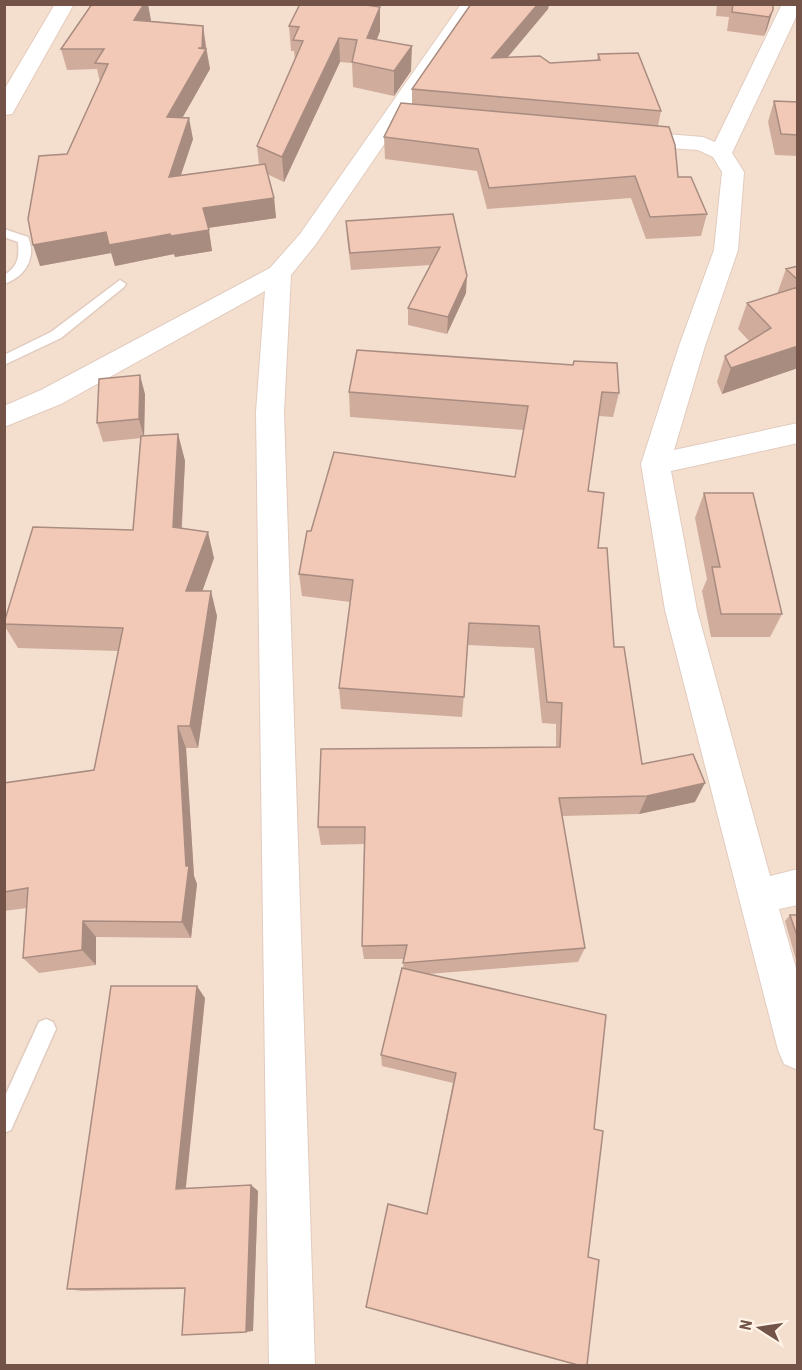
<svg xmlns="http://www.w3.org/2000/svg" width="802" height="1370" font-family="'Roboto Condensed',sans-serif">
	<rect width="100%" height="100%" fill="#fceee0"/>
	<!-- residential -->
	<path fill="#f4dfce" d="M 5,5 L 797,5 L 797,1365 L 5,1365 Z"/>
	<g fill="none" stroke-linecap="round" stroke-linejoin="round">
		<defs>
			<path id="lane" d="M 4,229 L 28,237 C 37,258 25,277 4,284 L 4,275 C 19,266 19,257 18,242 L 4,237 Z
				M 120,280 L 126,284 L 124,287 L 61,338 L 4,365 L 4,355 L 51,332 Z
				M 46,1019 L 53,1022 L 56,1029 L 11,1130 L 4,1133 L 4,1098 L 39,1022 Z"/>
			<path id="street" d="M 461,4 L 480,4 L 316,244 L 291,275 L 284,412 L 315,1366 L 269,1366 L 256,412 L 265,291 L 61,404 L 4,427 L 4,406 L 41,390 L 270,268 L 300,234 Z
				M 782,4 L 798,4 L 798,13 L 732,153 L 744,172 L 738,250 L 705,346 L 674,450 L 798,423 L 798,443 L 671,471 L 697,610 L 770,876 L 798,869 L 798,905 L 779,909 L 798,975 L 798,1070 L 784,1064 L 778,1050 L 665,610 L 641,464 L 679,346 L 714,250 L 722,172 L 713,157 L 698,150 L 629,145 L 621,143 L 618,138 L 621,133 L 629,131 L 703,137 L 715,142 Z"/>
			<path id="secondary" d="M 55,4 L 74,4 L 15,109 L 12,114 L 4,115 L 4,90 Z"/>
		</defs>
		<!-- lane casing -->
		<use href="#lane" stroke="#e2cbbf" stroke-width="3"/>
		<!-- street casing -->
		<use href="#street" stroke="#e2cbbf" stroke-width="2"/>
		<!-- secondary casing -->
		<use href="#secondary" stroke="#e7cbbc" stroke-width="2"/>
		<!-- lane -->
		<use href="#lane" fill="#fff" fill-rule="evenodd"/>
		<!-- street -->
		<use href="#street" fill="#fff" fill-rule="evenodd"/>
		<!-- secondary -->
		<use href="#secondary" fill="#fff" fill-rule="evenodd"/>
	</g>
	<!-- wall -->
	<path fill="#d0ac9d" d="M 471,4 L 549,4 L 548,9 L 507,58 L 550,63 L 597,60 L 598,54 L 661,111 L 658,126 L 678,177 L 707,214 L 701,236 L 646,239 L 631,198 L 487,209 L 477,171 L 385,159 L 384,137 L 412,104 L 412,89 Z
		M 717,4 L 773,4 L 773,10 L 767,29 L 764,36 L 727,31 L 729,17 L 716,16 Z
		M 380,7 L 380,31 L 377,40 L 411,71 L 394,96 L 353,87 L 352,63 L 340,62 L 284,182 L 267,174 L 274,198 L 276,218 L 208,228 L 212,251 L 175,257 L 174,254 L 115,266 L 111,253 L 40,266 L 67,154 L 100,82 L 97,69 L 67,70 L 61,49 L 151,20 L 150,21 L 203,26 L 210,69 L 182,118 L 193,139 L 181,175 L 259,165 L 257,146 L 295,60 L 294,51 L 291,51 L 289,26 Z
		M 798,98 L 798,156 L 775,155 L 768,122 L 774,101 L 796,102 Z
		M 453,214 L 466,293 L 447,334 L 408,325 L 408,308 L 431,265 L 351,270 L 347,238 L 346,221 Z
		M 798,266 L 798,368 L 722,394 L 717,382 L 725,356 L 749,341 L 738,329 L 747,303 L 777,294 L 786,269 Z
		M 357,350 L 619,393 L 613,417 L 598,416 L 588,491 L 614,647 L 642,764 L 695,802 L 639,814 L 562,816 L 585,948 L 578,962 L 428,974 L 606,1015 L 427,1214 L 453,1083 L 382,1066 L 381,1055 L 403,968 L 404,959 L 364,959 L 362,946 L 364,844 L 321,845 L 318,827 L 556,747 L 556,724 L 542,723 L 534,648 L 468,645 L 462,717 L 341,709 L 339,688 L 350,602 L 302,596 L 299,574 L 311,531 L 515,477 L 524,430 L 350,417 L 349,392 Z
		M 145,394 L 144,436 L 178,434 L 185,461 L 182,528 L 214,558 L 202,591 L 217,616 L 198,748 L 186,748 L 194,876 L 197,884 L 191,938 L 96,937 L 96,965 L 39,973 L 23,958 L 27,908 L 4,911 L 4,783 L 94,770 L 118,651 L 18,648 L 4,625 L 4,623 L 133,530 L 141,438 L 103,442 L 97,423 Z
		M 704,493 L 782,614 L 770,637 L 711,637 L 702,591 L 707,579 L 695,518 Z
		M 790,915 L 798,915 L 798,960 L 796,960 L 785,921 Z
		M 205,998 L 186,1188 L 251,1185 L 258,1191 L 253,1331 L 185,1289 L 82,1291 L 67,1289 Z"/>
	<!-- shaded-wall -->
	<path fill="#a98c80" d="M 144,4 L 148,4 L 151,20 L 138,40 L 134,20 Z
		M 538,4 L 549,4 L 548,9 L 491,77 L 492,58 Z
		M 380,7 L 380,31 L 368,62 L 367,38 Z
		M 773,10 L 767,29 L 764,36 L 769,17 Z
		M 203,26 L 206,50 L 206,49 L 210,69 L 171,138 L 167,117 L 202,48 Z
		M 339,38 L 340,62 L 284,182 L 282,157 Z
		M 412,46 L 411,71 L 394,96 L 394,71 Z
		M 189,118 L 193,139 L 173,198 L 169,177 Z
		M 274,198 L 276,218 L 207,228 L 203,208 Z
		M 209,230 L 212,251 L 175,257 L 174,254 L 115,266 L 109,245 L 170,234 Z
		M 106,232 L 111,253 L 40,266 L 33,245 Z
		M 467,276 L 466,293 L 447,334 L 448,317 Z
		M 798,346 L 798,368 L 722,394 L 731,368 Z
		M 140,375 L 145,394 L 144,438 L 139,419 Z
		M 178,434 L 185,461 L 180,553 L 173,527 Z
		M 208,532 L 214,558 L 194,615 L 186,591 Z
		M 211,591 L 217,616 L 198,748 L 190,726 Z
		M 178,726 L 186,748 L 194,876 L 197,884 L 191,938 L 182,922 L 186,866 Z
		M 705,783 L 695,802 L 639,814 L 647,796 Z
		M 83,921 L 96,937 L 96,965 L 82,950 Z
		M 197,986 L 205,998 L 185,1194 L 176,1189 Z
		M 251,1185 L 258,1191 L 253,1331 L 246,1332 Z"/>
	<!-- building -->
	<path fill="#f2c8b7" stroke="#a98c80" stroke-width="1.5" d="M 92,4 L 144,4 L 134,20 L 203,26 L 202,48 L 198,48 L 206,49 L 167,117 L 189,118 L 169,177 L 265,164 L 274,198 L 203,208 L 209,230 L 171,236 L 170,234 L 109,245 L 106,232 L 33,245 L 28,219 L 39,156 L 67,154 L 108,64 L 95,63 L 104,49 L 61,49 Z
		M 300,4 L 359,4 L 380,7 L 367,38 L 412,46 L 394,71 L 352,62 L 357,40 L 339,38 L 282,157 L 257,146 L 303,41 L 293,40 L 299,27 L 289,26 Z
		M 471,4 L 538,4 L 492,58 L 540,56 L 550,63 L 600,60 L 598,54 L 638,53 L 661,111 L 412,89 Z
		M 733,4 L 773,4 L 773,10 L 769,17 L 732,12 Z
		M 774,101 L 798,102 L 798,135 L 781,134 Z
		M 401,103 L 669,127 L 675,145 L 678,177 L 691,177 L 707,214 L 650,217 L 635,176 L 489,188 L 478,149 L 384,137 Z
		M 453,214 L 467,276 L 448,317 L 408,308 L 440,247 L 350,253 L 346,221 Z
		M 798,266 L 798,280 L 786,269 Z
		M 798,287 L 798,346 L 731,368 L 725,356 L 771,328 L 747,303 Z
		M 357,350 L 573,365 L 574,361 L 617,363 L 619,393 L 602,392 L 588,491 L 604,493 L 598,548 L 607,548 L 614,647 L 624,647 L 642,764 L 693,754 L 705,783 L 647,796 L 559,798 L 585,948 L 403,963 L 407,945 L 362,946 L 365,827 L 318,827 L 321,749 L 560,747 L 562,703 L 547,702 L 539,626 L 469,623 L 464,697 L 339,688 L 353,580 L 299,574 L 307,531 L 311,531 L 334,452 L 515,477 L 528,406 L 349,392 Z
		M 140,375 L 139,419 L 97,423 L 99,379 Z
		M 178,434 L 173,527 L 208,532 L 186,591 L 211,591 L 190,726 L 178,726 L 186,866 L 189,866 L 182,922 L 83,921 L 82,950 L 23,958 L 28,888 L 4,892 L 4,783 L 94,770 L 123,628 L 4,624 L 4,623 L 33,527 L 133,530 L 141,436 Z
		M 704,493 L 753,493 L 782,614 L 721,614 L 712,567 L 720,567 Z
		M 790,915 L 798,915 L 798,939 Z
		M 402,968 L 606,1015 L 594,1129 L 603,1131 L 588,1257 L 599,1260 L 587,1365 L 578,1365 L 366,1307 L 388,1204 L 427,1214 L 456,1073 L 381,1055 Z
		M 111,986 L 197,986 L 176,1189 L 251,1185 L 246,1332 L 182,1335 L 185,1288 L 67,1289 Z"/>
	<!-- border -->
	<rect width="802" height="1370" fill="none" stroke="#735247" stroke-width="12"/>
	<!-- north arrow -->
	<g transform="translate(760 1328) rotate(282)" stroke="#fff2e6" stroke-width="4.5" paint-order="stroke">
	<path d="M0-4.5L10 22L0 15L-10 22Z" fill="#735247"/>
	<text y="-9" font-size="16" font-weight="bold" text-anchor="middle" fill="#735247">N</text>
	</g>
</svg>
